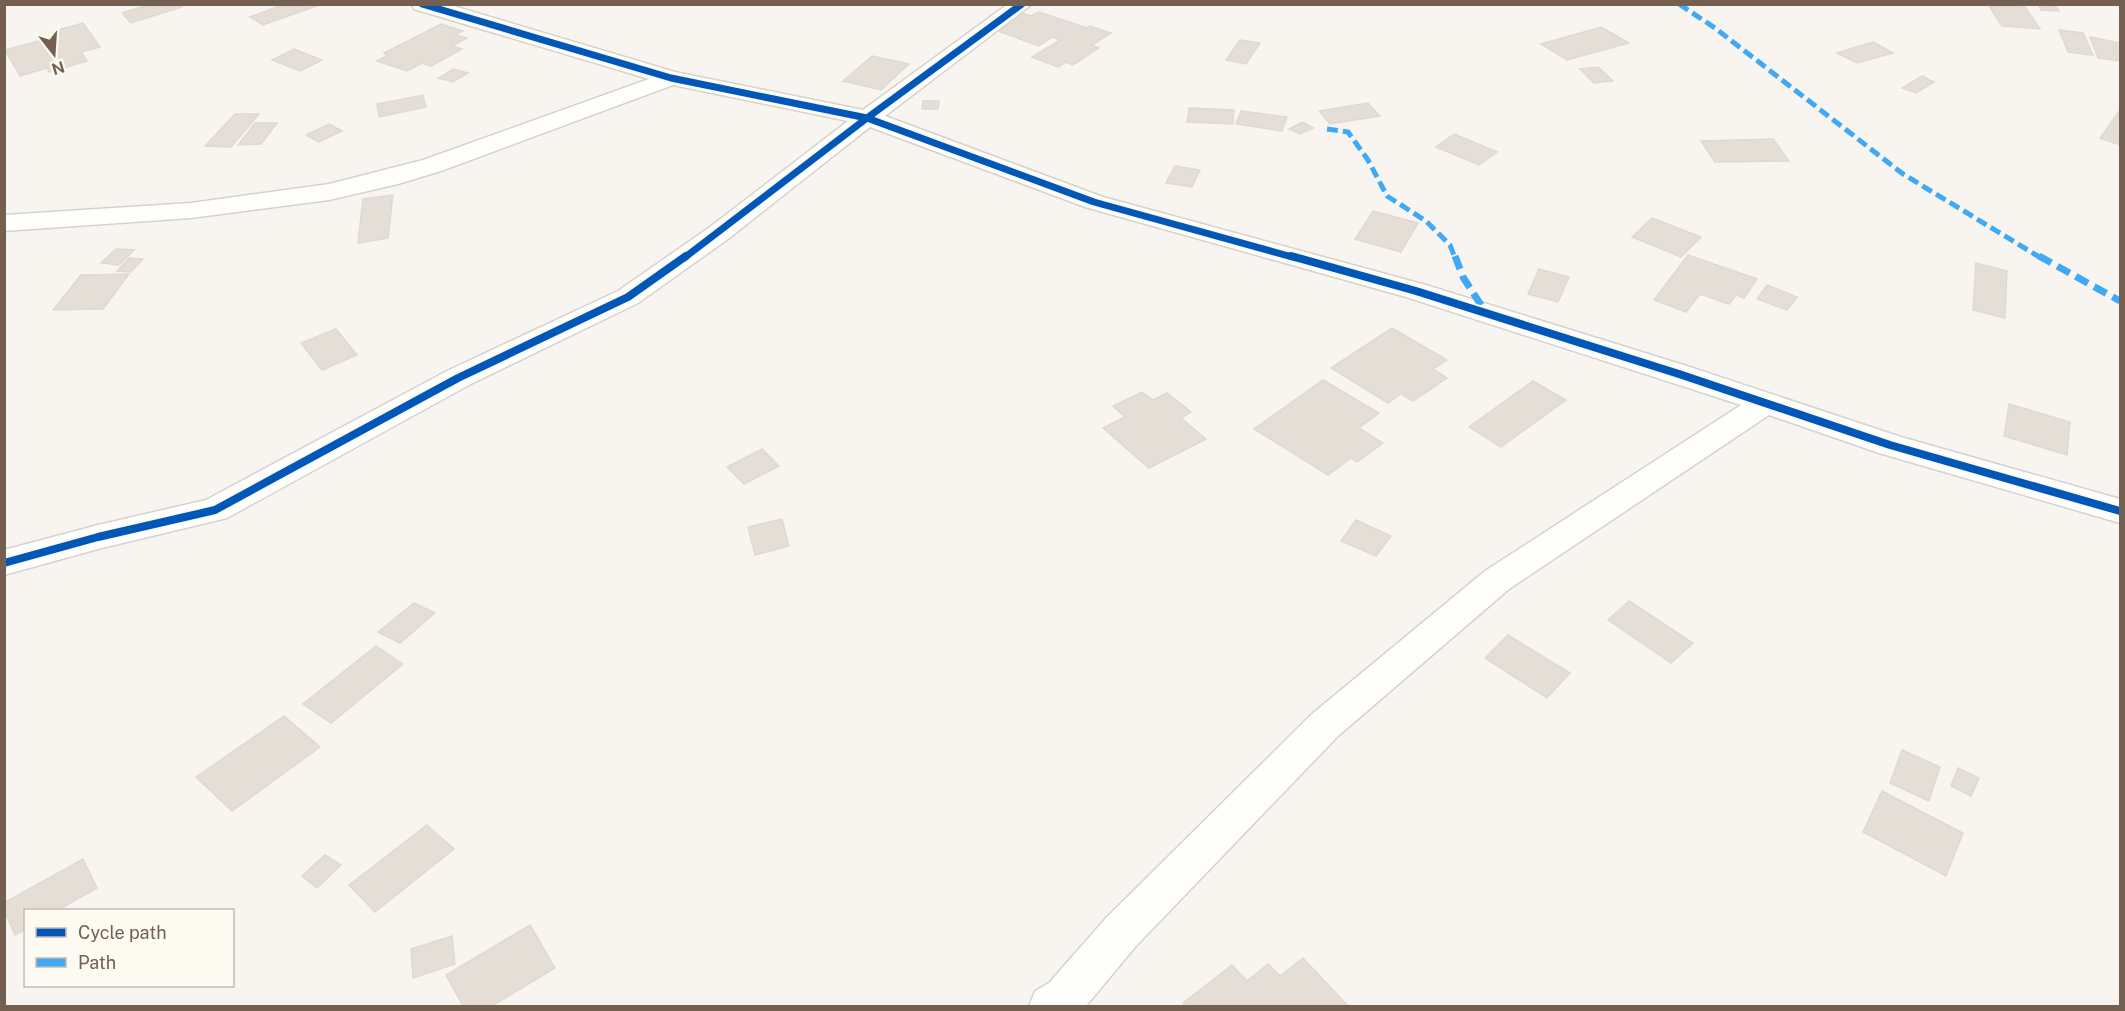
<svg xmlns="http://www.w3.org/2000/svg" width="2125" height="1011" font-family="'Public Sans',sans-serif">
	<rect width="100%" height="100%" fill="#f8f5f0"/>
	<!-- building -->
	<path fill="#e4ded7" stroke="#e0d9d2" stroke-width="1.5" d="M 152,4 L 179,4 L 182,7 L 131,23 L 122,13 Z
		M 285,4 L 322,4 L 263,25 L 250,17 Z
		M 1988,4 L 2025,7 L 2040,29 L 2002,26 Z
		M 2038,4 L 2055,4 L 2059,11 L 2041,10 Z
		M 1019,12 L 1031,16 L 1039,12 L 1087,28 L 1090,26 L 1111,33 L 1092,45 L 1099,48 L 1073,65 L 1066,62 L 1058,67 L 1032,57 L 1060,40 L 1052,37 L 1039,46 L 998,31 L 1014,21 L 1007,19 Z
		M 83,23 L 100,47 L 81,52 L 87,61 L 49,72 L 47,68 L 20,76 L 5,50 L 61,35 L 58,30 Z
		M 441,24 L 463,31 L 455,35 L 467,38 L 452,46 L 462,49 L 431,66 L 422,63 L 407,71 L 377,61 L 388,55 L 384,53 Z
		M 1601,27 L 1629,43 L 1567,60 L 1541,44 Z
		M 2059,30 L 2083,33 L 2093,55 L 2068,52 Z
		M 2090,37 L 2120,43 L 2120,61 L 2098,58 Z
		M 1240,40 L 1260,43 L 1246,64 L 1226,60 Z
		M 1873,42 L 1893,53 L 1857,63 L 1837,53 Z
		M 294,49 L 322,60 L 300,71 L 272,60 Z
		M 872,56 L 909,64 L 881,90 L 843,81 Z
		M 1598,67 L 1613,81 L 1594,83 L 1580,69 Z
		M 454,69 L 468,73 L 453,82 L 438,78 Z
		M 1922,76 L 1934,82 L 1916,93 L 1902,88 Z
		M 423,95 L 426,107 L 379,117 L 377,104 Z
		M 923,101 L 939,101 L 938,109 L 922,109 Z
		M 1368,103 L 1380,116 L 1330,124 L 1319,111 Z
		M 1189,108 L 1234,110 L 1233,124 L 1187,122 Z
		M 2120,110 L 2120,145 L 2100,138 Z
		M 1241,111 L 1287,117 L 1282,131 L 1236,124 Z
		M 235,114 L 259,114 L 231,147 L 205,146 Z
		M 1302,122 L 1313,128 L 1300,134 L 1289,129 Z
		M 255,123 L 277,123 L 261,144 L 238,145 Z
		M 329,124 L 342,131 L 319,142 L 306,135 Z
		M 1454,134 L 1497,152 L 1479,165 L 1436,147 Z
		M 1773,139 L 1789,161 L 1715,162 L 1701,141 Z
		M 1175,166 L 1200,170 L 1192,187 L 1166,183 Z
		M 393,195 L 388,238 L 358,243 L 363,199 Z
		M 1373,211 L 1418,223 L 1401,252 L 1355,239 Z
		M 1652,218 L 1701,237 L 1681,257 L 1632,237 Z
		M 116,249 L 134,250 L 119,265 L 101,263 Z
		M 1688,255 L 1757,279 L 1744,298 L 1736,295 L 1729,304 L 1700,294 L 1686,312 L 1654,300 Z
		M 129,258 L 143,259 L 131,272 L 117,271 Z
		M 1976,263 L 2007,271 L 2005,318 L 1973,310 Z
		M 1539,269 L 1569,277 L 1558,302 L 1528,294 Z
		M 129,274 L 103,309 L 53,310 L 81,275 Z
		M 1767,285 L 1797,297 L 1787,310 L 1757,299 Z
		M 1392,328 L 1447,360 L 1433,369 L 1447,378 L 1413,401 L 1401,394 L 1388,403 L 1331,368 Z
		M 336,329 L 357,355 L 322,370 L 301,343 Z
		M 1323,380 L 1379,413 L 1359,428 L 1383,443 L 1357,462 L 1351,458 L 1328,475 L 1254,429 Z
		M 1533,381 L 1566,400 L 1501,447 L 1469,427 Z
		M 1142,392 L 1153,400 L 1167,393 L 1191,412 L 1181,418 L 1206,439 L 1149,468 L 1103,428 L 1125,417 L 1113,406 Z
		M 2009,404 L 2070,422 L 2067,455 L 2004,436 Z
		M 762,449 L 779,466 L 744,484 L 727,467 Z
		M 782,519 L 789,546 L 755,555 L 748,527 Z
		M 1356,520 L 1391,536 L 1376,556 L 1341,541 Z
		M 1629,601 L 1693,643 L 1671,663 L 1608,620 Z
		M 414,603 L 435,613 L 400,643 L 378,632 Z
		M 1508,635 L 1570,673 L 1547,698 L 1485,658 Z
		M 376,646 L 403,664 L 331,723 L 303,704 Z
		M 284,716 L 320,747 L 232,811 L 196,777 Z
		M 1902,750 L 1940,767 L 1929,801 L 1890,783 Z
		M 1958,768 L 1979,778 L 1971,796 L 1951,786 Z
		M 1882,791 L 1963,833 L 1946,876 L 1863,832 Z
		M 427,825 L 454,849 L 375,912 L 349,885 Z
		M 325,855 L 341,865 L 317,888 L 302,876 Z
		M 83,859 L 97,888 L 58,910 L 26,910 L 26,929 L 15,935 L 4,910 L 4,903 Z
		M 530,925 L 555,968 L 492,1006 L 463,1006 L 446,975 Z
		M 452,936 L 455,964 L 413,978 L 411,949 Z
		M 1303,958 L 1348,1006 L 1186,1006 L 1183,1003 L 1232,965 L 1247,981 L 1268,964 L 1280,976 Z"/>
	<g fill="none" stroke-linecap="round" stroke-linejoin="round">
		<defs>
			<path id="minor" d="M 412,4 L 447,4 L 675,72 L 863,110 L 1008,4 L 1032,4 L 885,116 L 1103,197 L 1426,285 L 1690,367 L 1901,437 L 2120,499 L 2120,523 L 1879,453 L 1769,415 L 1509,589 L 1338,736 L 1136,946 L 1086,1006 L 1029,1006 L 1035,991 L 1049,983 L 1106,918 L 1312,714 L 1485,571 L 1741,405 L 1406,297 L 1085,207 L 870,127 L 728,239 L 638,303 L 469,385 L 227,518 L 98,549 L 4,575 L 4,550 L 98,525 L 206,500 L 447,371 L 618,291 L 710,227 L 848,121 L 673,85 L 441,171 L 398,184 L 329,200 L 191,218 L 4,231 L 4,215 L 191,203 L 329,184 L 423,160 L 649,79 L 414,9 Z"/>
		</defs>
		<!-- minor casing -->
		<use href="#minor" stroke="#d7d2ce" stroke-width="3"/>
		<!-- minor -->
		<use href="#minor" fill="#fefefd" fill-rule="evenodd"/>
		<!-- quiet-far1 -->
		<path stroke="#3fa9f5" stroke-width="5" stroke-dasharray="11 5" stroke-linecap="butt" d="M 1679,4 L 1715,28 L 1903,174 L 2041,258
			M 1327,129 L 1348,132 L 1368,160 L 1387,196 L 1426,221 L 1450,245 L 1455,258"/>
		<!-- quiet -->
		<path stroke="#3fa9f5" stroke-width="7" stroke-dasharray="14 7" stroke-linecap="butt" d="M 1455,256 L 1463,277 L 1486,313
			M 2039,256 L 2120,301"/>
		<defs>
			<path id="cycleway-far1" d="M 422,4 L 671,78 L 867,118 L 1094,202 L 1296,258
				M 684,258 L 867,118 L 1022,4"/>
			<path id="cycleway" d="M 1291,256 L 1416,291 L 1679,374 L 1890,445 L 2120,511
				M 4,563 L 98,537 L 215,510 L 458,378 L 628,297 L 686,256"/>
		</defs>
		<!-- cycleway-far1 casing -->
		<use href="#cycleway-far1" stroke="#fdfaf2" stroke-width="10"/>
		<!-- cycleway casing -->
		<use href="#cycleway" stroke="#fdfaf2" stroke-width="12"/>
		<!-- cycleway-far1 -->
		<use href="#cycleway-far1" stroke="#0057b8" stroke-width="7"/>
		<!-- cycleway -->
		<use href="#cycleway" stroke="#0057b8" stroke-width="8"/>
	</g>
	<!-- border -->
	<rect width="2125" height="1011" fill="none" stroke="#736051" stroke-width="12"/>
	<!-- legend -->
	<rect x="24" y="909" width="210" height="78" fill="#fdfaf2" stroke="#c6bcb2" stroke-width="1.5"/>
	<rect x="36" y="928" width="30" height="9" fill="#0057b8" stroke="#c6bcb2" stroke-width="1.5"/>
	<text x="78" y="939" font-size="18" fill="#736051">Cycle path</text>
	<rect x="36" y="958" width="30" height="9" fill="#3fa9f5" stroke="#c6bcb2" stroke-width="1.5"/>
	<text x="78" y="969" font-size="18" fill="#736051">Path</text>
	<!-- north arrow -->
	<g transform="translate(54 54) rotate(163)" stroke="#fdfaf2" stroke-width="4.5" paint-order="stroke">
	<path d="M0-4.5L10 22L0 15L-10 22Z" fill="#736051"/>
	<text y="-9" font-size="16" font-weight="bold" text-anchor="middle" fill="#736051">N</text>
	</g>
</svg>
